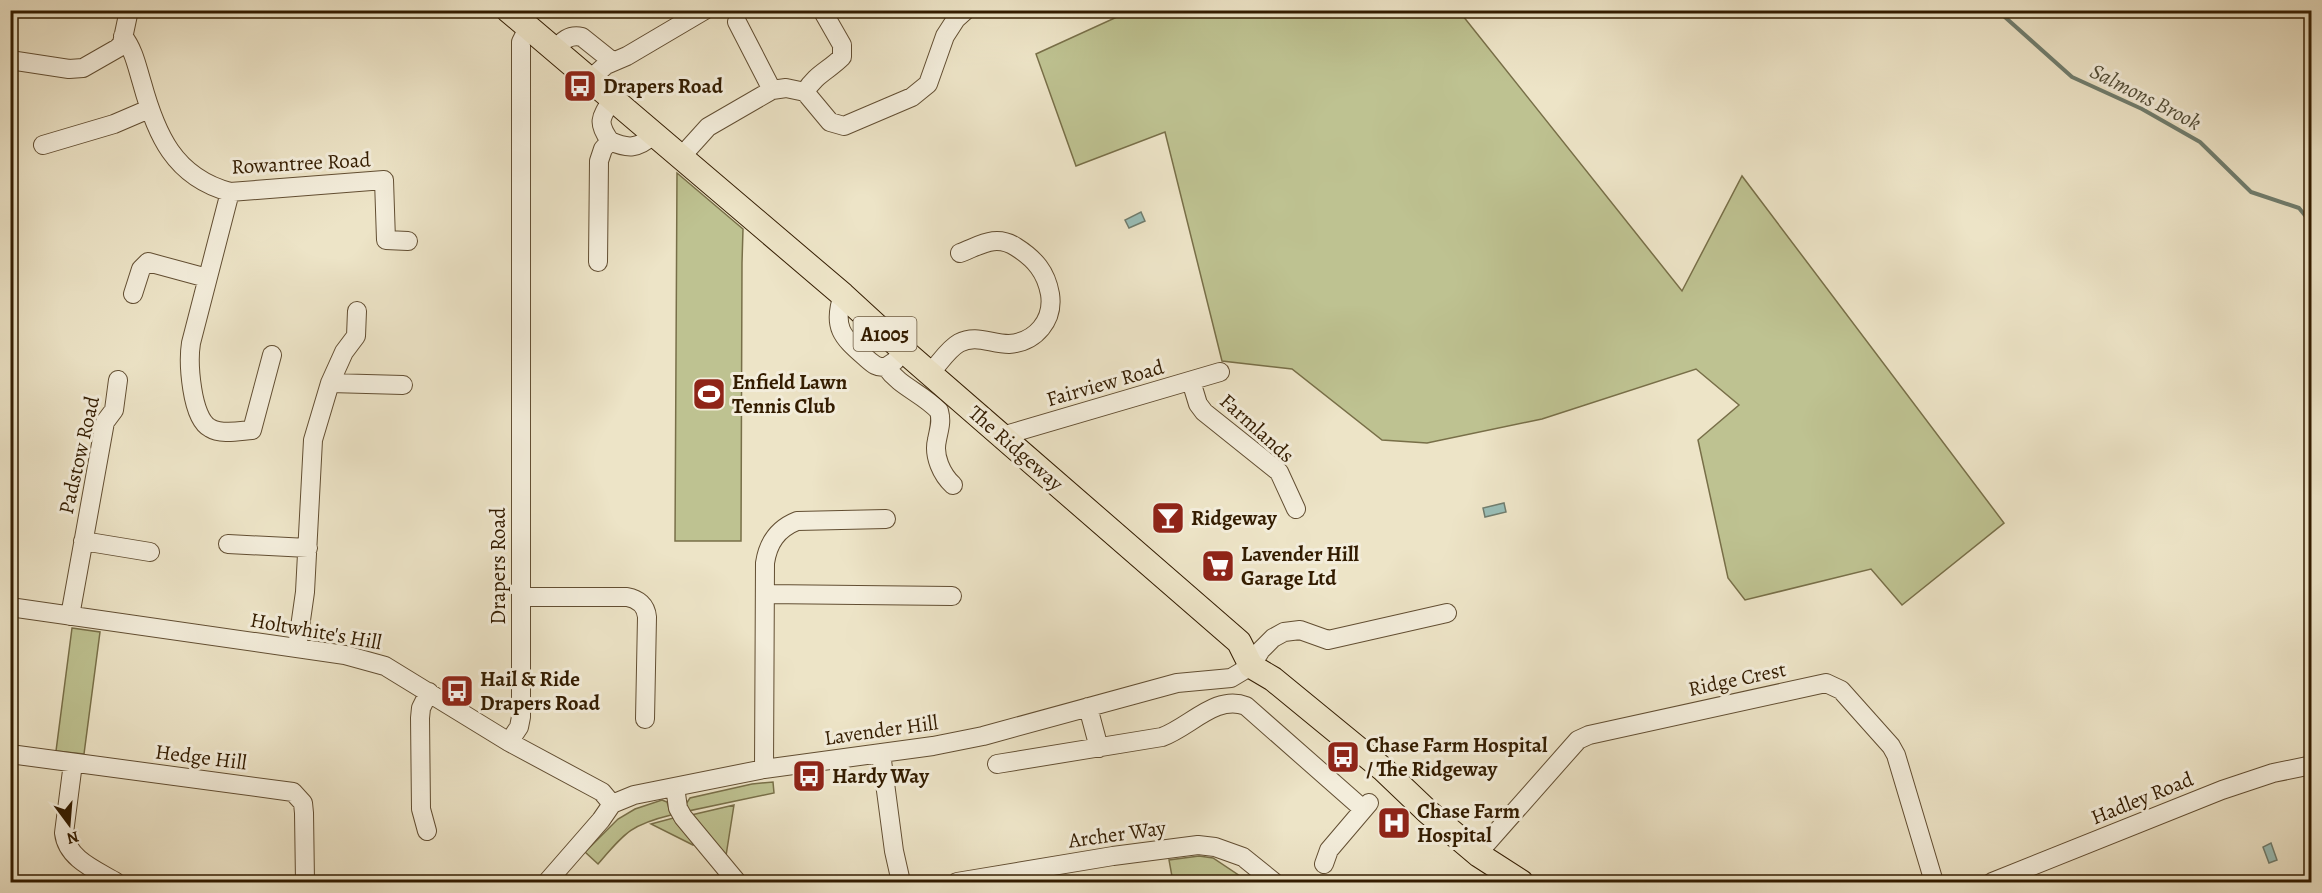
<svg xmlns="http://www.w3.org/2000/svg" width="2322" height="893" font-family="Alegreya,serif">
	<rect width="100%" height="100%" fill="#ede4c7"/>
	<filter id="stains"><feTurbulence type="fractalNoise" baseFrequency=".00333" numOctaves="4"/><feColorMatrix values="0 0 0 0 .2 0 0 0 0 .09 0 0 0 0 .02 0 0 0 .5 -.17"/></filter>
	<radialGradient id="worn" r=".72"><stop offset=".6" stop-color="#630" stop-opacity="0"/><stop offset="1" stop-color="#630" stop-opacity=".3"/></radialGradient>
	<!-- green -->
	<path fill="#bec291" stroke="#786f48" stroke-width="1.5" d="M 1130,11 L 1459,11 L 1682,291 L 1742,176 L 2004,523 L 1902,605 L 1871,569 L 1745,600 L 1728,578 L 1698,440 L 1739,405 L 1696,369 L 1542,419 L 1427,443 L 1382,440 L 1292,369 L 1222,361 L 1165,132 L 1076,166 L 1036,54 Z
		M 677,173 L 743,229 L 742,263 L 741,541 L 675,541 Z
		M 72,628 L 100,632 L 84,754 L 56,751 Z
		M 773,782 L 774,793 L 688,811 L 686,804 L 690,798 L 752,784 Z
		M 662,800 L 667,802 L 671,815 C 630,825 625,833 598,864 L 585,852 L 618,819 L 635,809 Z
		M 734,805 L 725,862 L 687,816 Z
		M 677,817 L 697,842 L 693,845 L 651,824 Z
		M 1199,856 L 1213,858 L 1249,882 L 1173,882 L 1169,860 Z"/>
	<!-- water -->
	<path fill="#99beb7" stroke="#707d6e" stroke-width="1.5" d="M 1141,212 L 1145,221 L 1129,228 L 1125,220 Z
		M 1504,503 L 1506,512 L 1485,517 L 1483,508 Z
		M 2271,843 L 2277,860 L 2269,863 L 2263,847 Z"/>
	<g fill="none" stroke-linecap="round" stroke-linejoin="round">
		<!-- stream -->
		<path stroke="#707d6e" stroke-width="4" d="M 1997,10 L 2072,77 L 2142,109 L 2200,142 L 2251,192 L 2299,208 L 2312,224"/>
		<defs>
			<path id="minor" d="M 737,22 L 772,90
				M 123,36 C 134,50 137,67 142,83 C 156,134 174,177 230,192 L 384,180 L 386,240 L 408,241
				M 554,51 C 562,41 569,34 582,37 L 612,61
				M 10,60 L 69,69 L 83,68 L 118,48 L 122,43 L 129,10
				M 589,80 L 606,65 L 627,56 L 705,10
				M 805,92 C 816,74 828,71 842,57 L 842,45 L 822,10
				M 612,100 C 600,118 597,123 610,141 C 628,149 638,149 653,135
				M 43,145 L 114,124 L 149,109
				M 680,158 L 708,127 L 772,90 L 786,88 L 805,92 L 830,122 L 844,126 L 912,97 L 928,84 L 945,36 L 956,19 L 966,10
				M 230,192 L 191,343 C 188,362 191,418 210,428 C 221,435 239,431 252,430 L 272,355
				M 598,262 L 599,161 L 603,149 L 610,141
				M 133,294 L 141,269 L 148,262 L 207,278
				M 843,295 C 832,327 842,337 865,357 C 872,363 876,368 886,367 L 895,361
				M 886,367 C 900,387 922,393 939,411 C 942,422 939,429 937,440 C 933,456 942,475 953,485
				M 930,373 C 939,364 948,349 959,343 C 976,334 991,344 1009,344 C 1036,342 1054,320 1050,294 C 1046,272 1035,259 1016,247 C 996,234 981,245 960,253
				M 1191,381 L 1198,404 L 1204,412 L 1279,472 L 1296,509
				M 330,383 L 403,385
				M 1002,436 L 1220,372
				M 83,541 L 150,552
				M 228,544 L 308,548
				M 765,594 L 952,596
				M 521,597 L 627,597 C 638,599 646,605 647,617 L 645,719
				M 10,607 L 345,655 L 385,666 L 509,742 L 602,792 L 612,804
				M 70,616 L 105,422 L 114,410 L 118,380
				M 297,648 L 305,592 L 313,440 L 330,383 L 344,352 L 356,336 L 357,311
				M 1088,707 L 1099,748
				M 509,742 L 519,727 L 521,717 L 521,42 L 528,28
				M 881,753 L 894,851 L 901,882
				M 10,754 L 293,792 L 303,803 L 304,813 L 305,882
				M 73,763 L 64,833 C 67,859 96,870 116,882
				M 997,764 L 1162,737 C 1190,727 1216,694 1246,706 L 1363,809
				M 764,769 L 765,563 C 768,543 777,529 797,521 L 886,519
				M 675,787 L 678,808 L 683,817 L 737,882
				M 427,831 L 421,809 L 420,718 L 421,708 L 429,692
				M 1479,855 L 1486,844 L 1578,740 L 1589,735 L 1826,683 L 1841,690 L 1891,746 L 1896,755 L 1934,882
				M 1324,864 L 1329,850 L 1369,803
				M 547,882 L 601,820 L 612,804 L 634,795 L 764,769 L 933,746 L 983,736 L 1177,683 L 1231,678 L 1251,666 L 1261,650 L 1273,638 L 1284,632 L 1300,630 L 1328,640 L 1447,613
				M 957,882 L 1113,856 L 1198,845 L 1215,847 L 1243,857 L 1274,882
				M 1992,882 L 2222,790 L 2273,773 L 2312,765"/>
			<path id="major" d="M 508,10 L 843,295 L 904,351 L 1239,642 L 1251,666 L 1273,679 L 1384,770 L 1428,812 L 1479,855 L 1521,882"/>
		</defs>
		<!-- minor casing -->
		<use href="#minor" stroke="#624e32" stroke-width="20"/>
		<!-- major casing -->
		<use href="#major" stroke="#331c00" stroke-width="26"/>
		<!-- minor -->
		<use href="#minor" stroke="#f3eddb" stroke-width="18"/>
		<!-- major -->
		<use href="#major" stroke="#ede4c7" stroke-width="24"/>
	</g>
	<!-- icons -->
	<defs>
		<symbol id="bus-square" viewBox="-11 -11 22 22"><rect x="-9" y="-9" width="18" height="18" rx="4" fill="#8f2418" stroke="#f3eddb"/><path d="M-5-6H5V4H4V6H2V4H-2V6H-4V4H-5ZM-3.5-4V0h7V-4ZM-3.5 1.2v1.5H-2V1.2ZM2 1.2v1.5H3.5V1.2Z" fill="#fff"/></symbol>
		<symbol id="stadium-square" viewBox="-11 -11 22 22"><rect x="-9" y="-9" width="18" height="18" rx="4" fill="#8f2418" stroke="#f3eddb"/><path d="M0-5a6.5 5 0 1 0 0 10a6.5 5 0 1 0 0-10ZM-3.5-1.8h7v3.6h-7Z" fill="#fff"/></symbol>
		<symbol id="bar-square" viewBox="-11 -11 22 22"><rect x="-9" y="-9" width="18" height="18" rx="4" fill="#8f2418" stroke="#f3eddb"/><path d="M-6-5H6L.8 .8V4.5H3.5V6h-7V4.5H-.8V.8Z" fill="#fff"/></symbol>
		<symbol id="supermarket-square" viewBox="-11 -11 22 22"><rect x="-9" y="-9" width="18" height="18" rx="4" fill="#8f2418" stroke="#f3eddb"/><path d="M-6-5.5h2.5l.6 2H6L4.5 2H-2.5L-4.4-4H-6ZM-1.5 3.2a1.3 1.3 0 1 0 .1 0ZM3 3.2a1.3 1.3 0 1 0 .1 0Z" fill="#fff"/></symbol>
		<symbol id="hospital-square" viewBox="-11 -11 22 22"><rect x="-9" y="-9" width="18" height="18" rx="4" fill="#8f2418" stroke="#f3eddb"/><path d="M-5-5h3v3.5h4V-5h3V5h-3V1.5h-4V5h-3Z" fill="#fff"/></symbol>
	</defs>
	<g fill-rule="evenodd">
		<use href="#bus-square" x="561" y="67" width="38" height="38"/>
		<use href="#stadium-square" x="690" y="375" width="38" height="38"/>
		<use href="#bar-square" x="1149" y="499" width="38" height="38"/>
		<use href="#supermarket-square" x="1199" y="547" width="38" height="38"/>
		<use href="#bus-square" x="438" y="672" width="38" height="38"/>
		<use href="#bus-square" x="1324" y="738" width="38" height="38"/>
		<use href="#bus-square" x="790" y="757" width="38" height="38"/>
		<use href="#hospital-square" x="1375" y="804" width="38" height="38"/>
	</g>
	<g text-anchor="middle" stroke-width="6" stroke-linejoin="round" paint-order="stroke">
		<!-- shield labels -->
		<rect fill="#f3eddb" stroke="#6d5b42" stroke-width="1.5" x="853.5" y="317" width="63" height="34" rx="4.5"/>
		<g font-size="20" font-weight="bold" fill="#331c00">
			<text x="885" y="341">A1005</text>
		</g>
		<!-- poi labels -->
		<g font-size="21" font-weight="bold" fill="#331c00" stroke="#f3eddb" text-anchor="start">
			<text x="603" y="93">Drapers Road</text>
			<text x="732" y="389">Enfield Lawn<tspan x="732" dy="24">Tennis Club</tspan></text>
			<text x="1191" y="525">Ridgeway</text>
			<text x="1241" y="561">Lavender Hill<tspan x="1241" dy="24">Garage Ltd</tspan></text>
			<text x="480" y="686">Hail &amp; Ride<tspan x="480" dy="24">Drapers Road</tspan></text>
			<text x="1366" y="752">Chase Farm Hospital<tspan x="1366" dy="24">/ The Ridgeway</tspan></text>
			<text x="832" y="783">Hardy Way</text>
			<text x="1417" y="818">Chase Farm<tspan x="1417" dy="24">Hospital</tspan></text>
		</g>
		<!-- street labels -->
		<g font-size="21" fill="#331c00" stroke="#f3eddb">
			<text transform="translate(301 163) rotate(-3)" y="7">Rowantree Road</text>
			<text transform="translate(1105 383) rotate(-16)" y="7">Fairview Road</text>
			<text transform="translate(1257 428) rotate(42)" y="7">Farmlands</text>
			<text transform="translate(1016 448) rotate(41)" y="7">The Ridgeway</text>
			<text transform="translate(79 455) rotate(-77)" y="7">Padstow Road</text>
			<text transform="translate(498 566) rotate(-90)" y="7">Drapers Road</text>
			<text transform="translate(316 631) rotate(10)" y="7">Holtwhite's Hill</text>
			<text transform="translate(1737 679) rotate(-12)" y="7">Ridge Crest</text>
			<text transform="translate(881 730) rotate(-8)" y="7">Lavender Hill</text>
			<text transform="translate(201 757) rotate(7)" y="7">Hedge Hill</text>
			<text transform="translate(2142 798) rotate(-22)" y="7">Hadley Road</text>
			<text transform="translate(1117 834) rotate(-8)" y="7">Archer Way</text>
		</g>
		<!-- water labels -->
		<g font-size="22" font-style="italic" fill="#524d37" stroke="#f3eddb">
			<text transform="translate(2146 96) rotate(27)" y="8">Salmons Brook</text>
		</g>
	</g>
	<!-- margin -->
	<rect width="2322" height="893" fill="none" stroke="#ede4c7" stroke-width="36"/>
	<rect x="12" y="12" width="2298" height="869" fill="none" stroke="#331c00" stroke-width="3"/>
	<rect x="18" y="18" width="2286" height="857" fill="none" stroke="#331c00" stroke-width="1.5"/>
	<!-- north arrow -->
	<g transform="translate(69 824) rotate(164)" stroke="#f3eddb" stroke-width="4.5" paint-order="stroke">
	<path d="M0-4.5L10 22L0 15L-10 22Z" fill="#331c00"/>
	<text y="-9" font-size="16" font-weight="bold" text-anchor="middle" fill="#331c00">N</text>
	</g>
	<rect width="100%" height="100%" filter="url(#stains)"/>
	<rect width="100%" height="100%" fill="url(#worn)"/>
</svg>
